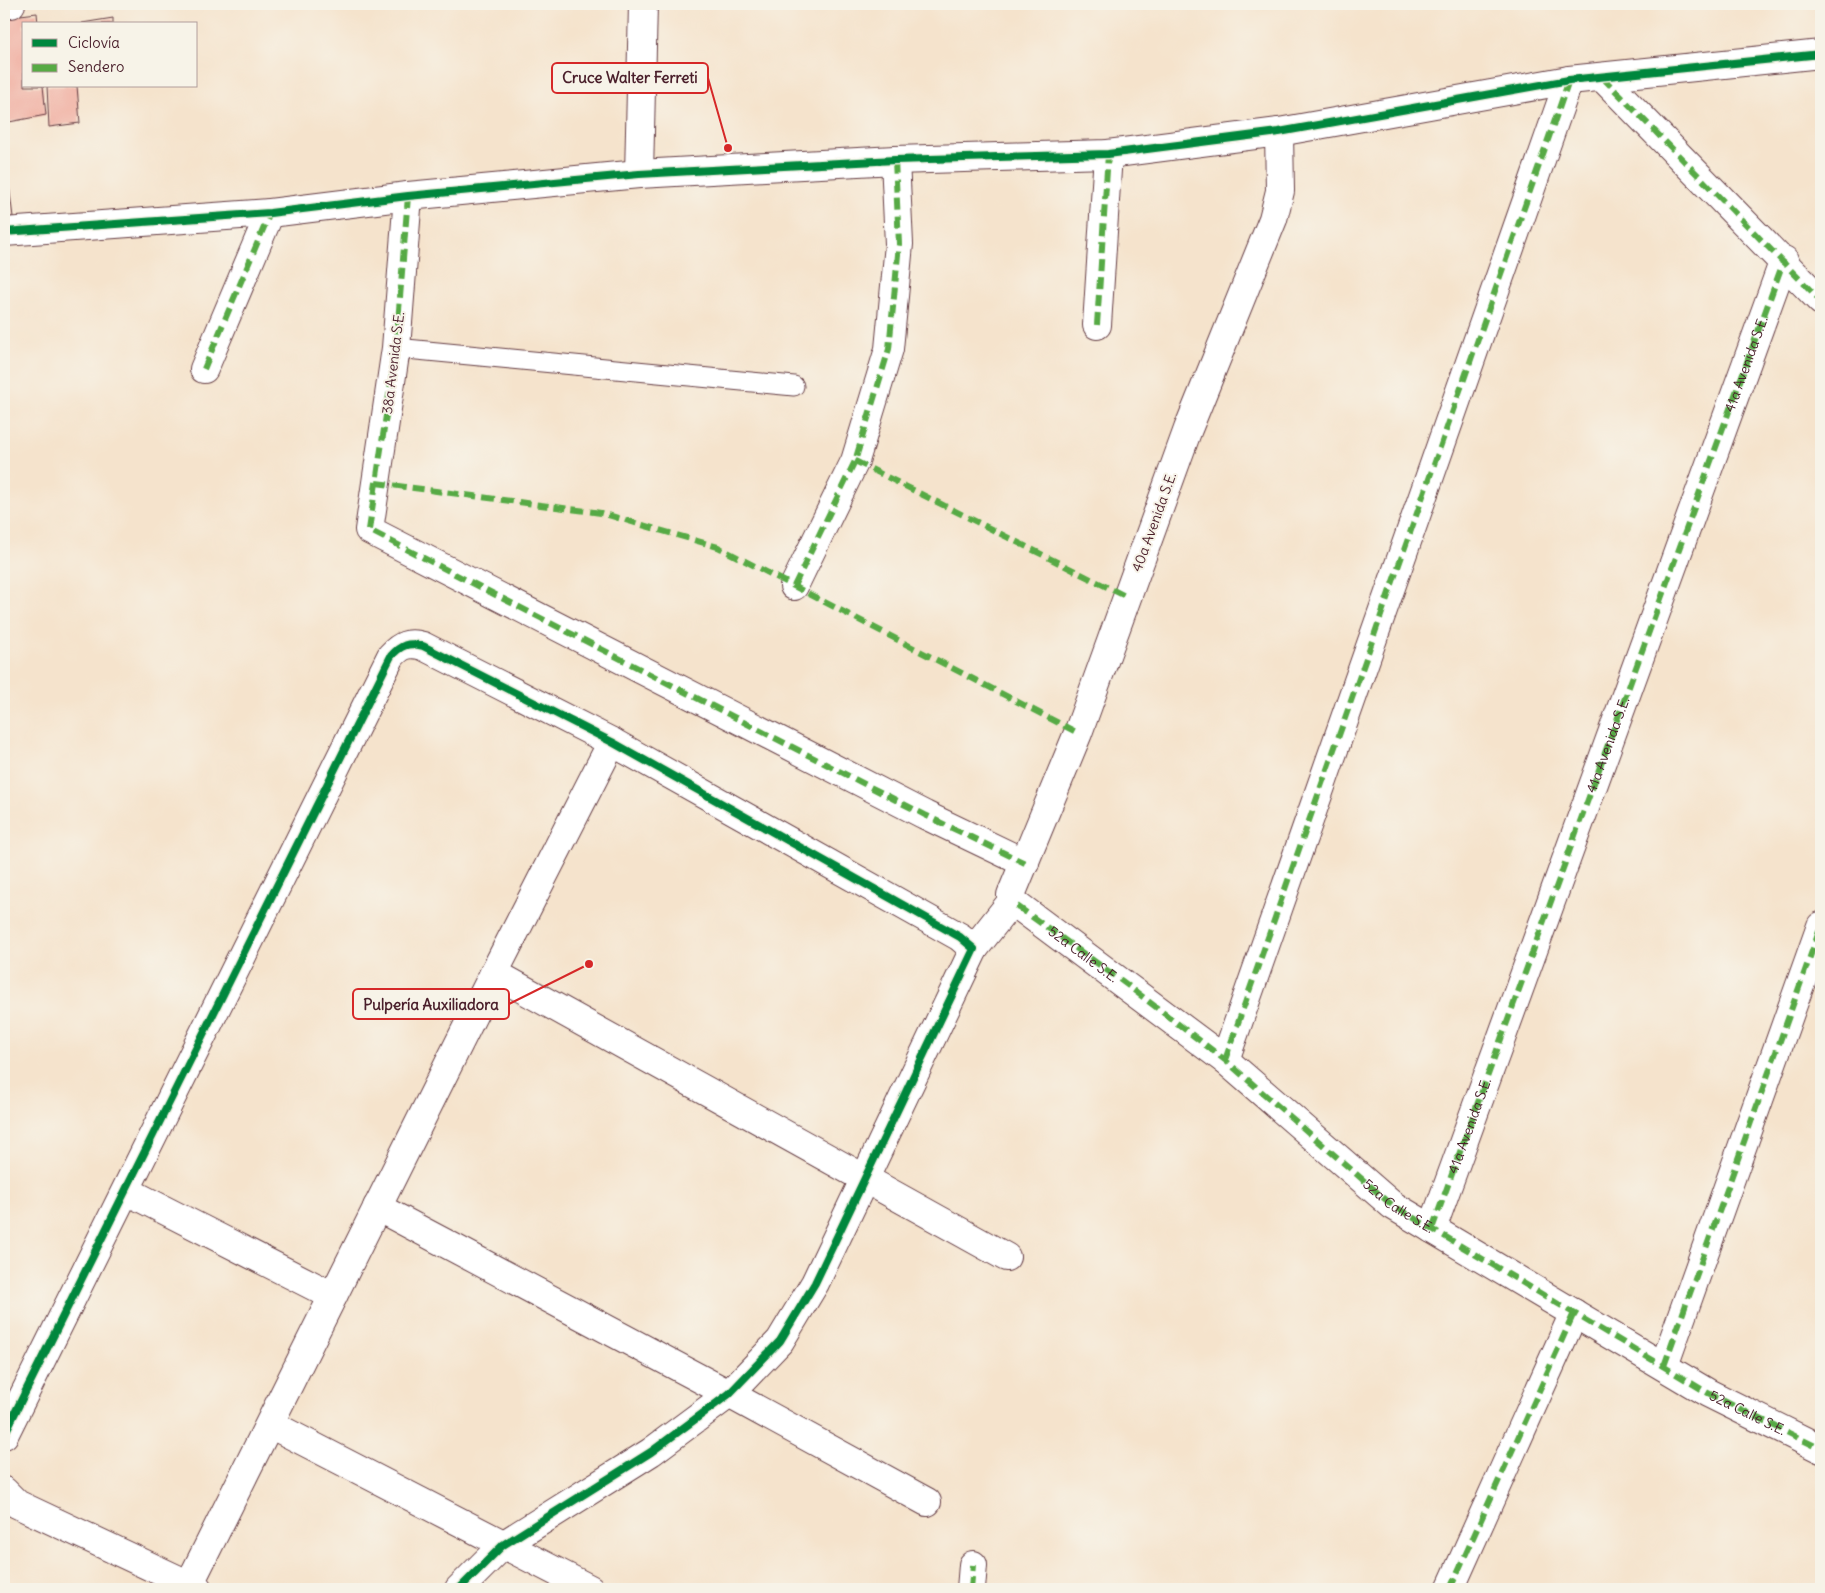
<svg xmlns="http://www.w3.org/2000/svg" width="1825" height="1593" font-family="Delius,sans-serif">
	<rect width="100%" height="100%" fill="#f7f3e8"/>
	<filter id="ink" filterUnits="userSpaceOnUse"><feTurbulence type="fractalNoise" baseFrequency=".02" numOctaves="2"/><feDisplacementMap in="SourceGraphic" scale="10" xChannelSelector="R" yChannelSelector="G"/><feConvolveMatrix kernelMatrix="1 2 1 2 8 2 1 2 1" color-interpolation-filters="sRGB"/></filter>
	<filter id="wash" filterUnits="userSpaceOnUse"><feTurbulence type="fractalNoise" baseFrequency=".0096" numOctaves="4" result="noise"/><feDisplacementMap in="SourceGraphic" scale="20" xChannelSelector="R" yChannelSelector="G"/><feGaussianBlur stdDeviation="1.12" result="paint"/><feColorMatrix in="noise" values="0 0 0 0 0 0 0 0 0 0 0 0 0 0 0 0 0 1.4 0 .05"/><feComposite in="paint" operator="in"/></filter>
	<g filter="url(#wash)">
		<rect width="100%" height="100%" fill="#f5e3cc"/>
		<g id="blocks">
			<!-- building -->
			<path fill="#f0a99b" d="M 37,13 L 38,24 L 24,24 L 24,86 L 43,86 L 46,115 L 9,122 L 4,17 Z
				M 113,18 L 113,24 L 83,24 L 82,23 Z
				M 47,86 L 77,86 L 80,123 L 49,127 Z
				M 4,145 L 13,217 L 4,218 Z"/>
		</g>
	</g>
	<g filter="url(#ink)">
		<use href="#blocks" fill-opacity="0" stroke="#643c43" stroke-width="1"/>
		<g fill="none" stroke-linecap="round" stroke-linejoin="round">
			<defs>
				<path id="lane" d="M 396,348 L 794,386"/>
				<g id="street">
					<path d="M 4,5 L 11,4"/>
					<path d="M 1602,77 L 1821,301"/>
					<path id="s1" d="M 1279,132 L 1280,191 L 1273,219 L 1188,429 L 1078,733 L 1011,895 L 1012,901 L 1225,1060 L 1392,1205 L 1708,1393 L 1821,1449"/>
					<path d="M 639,174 L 643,4"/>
					<path d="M 408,196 L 396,348 L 369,530 L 925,815 L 1025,863"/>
					<path d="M 1097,325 L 1108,154"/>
					<path d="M 204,369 L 270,213"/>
					<path d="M 794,586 L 855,461 L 889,349 L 899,244 L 895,160"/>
					<path d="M 974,949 L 1012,901"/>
					<path d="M 494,973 L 1006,1257"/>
					<path d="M 1225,1060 L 1569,80"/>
					<path d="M 127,1191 L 333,1296"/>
					<path d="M 377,1207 L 729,1394 L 927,1502"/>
					<path d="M 1432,1229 L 1784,260"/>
					<path d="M 1664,1366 L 1821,926"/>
					<path d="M 270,1424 L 590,1589"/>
					<path d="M 4,1435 L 391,656 C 401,645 408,642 423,646 L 612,742 L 960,937 L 974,949 L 815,1283 L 780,1341 L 729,1394 L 651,1452 L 503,1545 L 459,1589"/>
					<path d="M 4,1491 L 17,1504 L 198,1589"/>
					<path d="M 189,1585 L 494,973 L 612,742"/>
					<path d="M 971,1589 L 973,1565"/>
					<path d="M 1450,1589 L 1574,1313"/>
				</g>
				<path id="secondary" d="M 4,232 L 270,213 L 408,196 L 639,174 L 895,160 L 1108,154 L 1279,132 L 1569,80 L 1821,54"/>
			</defs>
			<!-- lane casing -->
			<use href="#lane" stroke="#643c43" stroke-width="21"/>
			<!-- street casing -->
			<use href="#street" stroke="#643c43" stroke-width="30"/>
			<!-- secondary casing -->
			<use href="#secondary" stroke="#643c43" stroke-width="30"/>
			<!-- lane -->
			<use href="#lane" stroke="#fff" stroke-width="19"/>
			<!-- street -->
			<use href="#street" stroke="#fff" stroke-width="28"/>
			<!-- secondary -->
			<use href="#secondary" stroke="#fff" stroke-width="28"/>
			<!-- quiet -->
			<g stroke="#57aa44" stroke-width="6" stroke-dasharray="12 6" stroke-linecap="butt">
				<path d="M 4,5 L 11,4"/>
				<path d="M 1602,77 L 1821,301"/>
				<path d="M 408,196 L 396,348 L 369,530 L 925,815 L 1025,863"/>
				<path d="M 1097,325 L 1108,154"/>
				<path d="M 204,369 L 270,213"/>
				<path d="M 855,461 L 1127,597"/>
				<path d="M 376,483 L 601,513 L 718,547 L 1078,733"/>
				<path d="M 794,586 L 855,461 L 889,349 L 899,244 L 895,160"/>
				<path d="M 1017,906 L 1122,981 L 1225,1060 L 1392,1205 L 1708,1393 L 1821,1449"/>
				<path d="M 1225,1060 L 1569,80"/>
				<path id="s2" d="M 1432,1229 L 1784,260"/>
				<path d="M 1664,1366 L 1821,926"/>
				<path d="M 971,1589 L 973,1565"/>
				<path d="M 1450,1589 L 1574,1313"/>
			</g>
			<defs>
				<path id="cycleway" d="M 4,232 L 270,213 L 408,196 L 639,174 L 895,160 L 1108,154 L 1279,132 L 1569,80 L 1821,54
					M 4,1435 L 391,656 C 401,645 408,642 423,646 L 612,742 L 960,937 L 974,949 L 815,1283 L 780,1341 L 729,1394 L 651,1452 L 503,1545 L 459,1589"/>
			</defs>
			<!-- cycleway casing -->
			<use href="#cycleway" stroke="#f7f3e8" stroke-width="11"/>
			<!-- cycleway -->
			<use href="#cycleway" stroke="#00873e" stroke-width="8"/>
		</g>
	</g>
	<g text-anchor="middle" stroke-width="4" stroke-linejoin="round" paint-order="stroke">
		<!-- street labels -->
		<g font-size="14" fill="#4a1f2b" stroke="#f7f3e8">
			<text transform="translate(393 363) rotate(-83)" y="5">38a Avenida S.E.</text>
			<text dy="5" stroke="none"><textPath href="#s2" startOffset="920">41a Avenida S.E.</textPath></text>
			<text transform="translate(1154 522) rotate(-70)" y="5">40a Avenida S.E.</text>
			<text dy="5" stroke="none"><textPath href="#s2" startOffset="515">41a Avenida S.E.</textPath></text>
			<text dy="5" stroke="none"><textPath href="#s1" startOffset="908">52a Calle S.E.</textPath></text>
			<text dy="5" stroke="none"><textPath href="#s2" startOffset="110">41a Avenida S.E.</textPath></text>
			<text dy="5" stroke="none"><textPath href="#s1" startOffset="1312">52a Calle S.E.</textPath></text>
			<text dy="5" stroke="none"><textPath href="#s1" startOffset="1718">52a Calle S.E.</textPath></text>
		</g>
	</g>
	<!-- callouts -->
	<path fill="none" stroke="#d62828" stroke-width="2" d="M728 148L708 78M589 964L509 1004"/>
	<g fill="#d62828" stroke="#f7f3e8" stroke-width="2">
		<circle cx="728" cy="148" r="5"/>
		<circle cx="589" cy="964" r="5"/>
	</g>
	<g fill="#f7f3e8" stroke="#d62828" stroke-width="2">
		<rect x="552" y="63" width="156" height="30" rx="5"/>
		<rect x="353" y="989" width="156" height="30" rx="5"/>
	</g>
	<g font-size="15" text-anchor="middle" font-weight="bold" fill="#4a1f2b">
		<text x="630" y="83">Cruce Walter Ferreti</text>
		<text x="431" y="1010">Pulpería Auxiliadora</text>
	</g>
	<!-- margin -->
	<rect width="1825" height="1593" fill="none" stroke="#f7f3e8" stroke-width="20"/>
	<!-- legend -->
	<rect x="22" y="22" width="175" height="65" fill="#f7f3e8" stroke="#b29e9c"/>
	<rect x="32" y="39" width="25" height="8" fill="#00873e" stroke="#b29e9c"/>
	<text x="68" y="48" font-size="15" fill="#4a1f2b">Ciclovía</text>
	<rect x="32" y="64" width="25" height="8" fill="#57aa44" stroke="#b29e9c"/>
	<text x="68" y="72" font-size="15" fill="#4a1f2b">Sendero</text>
</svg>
